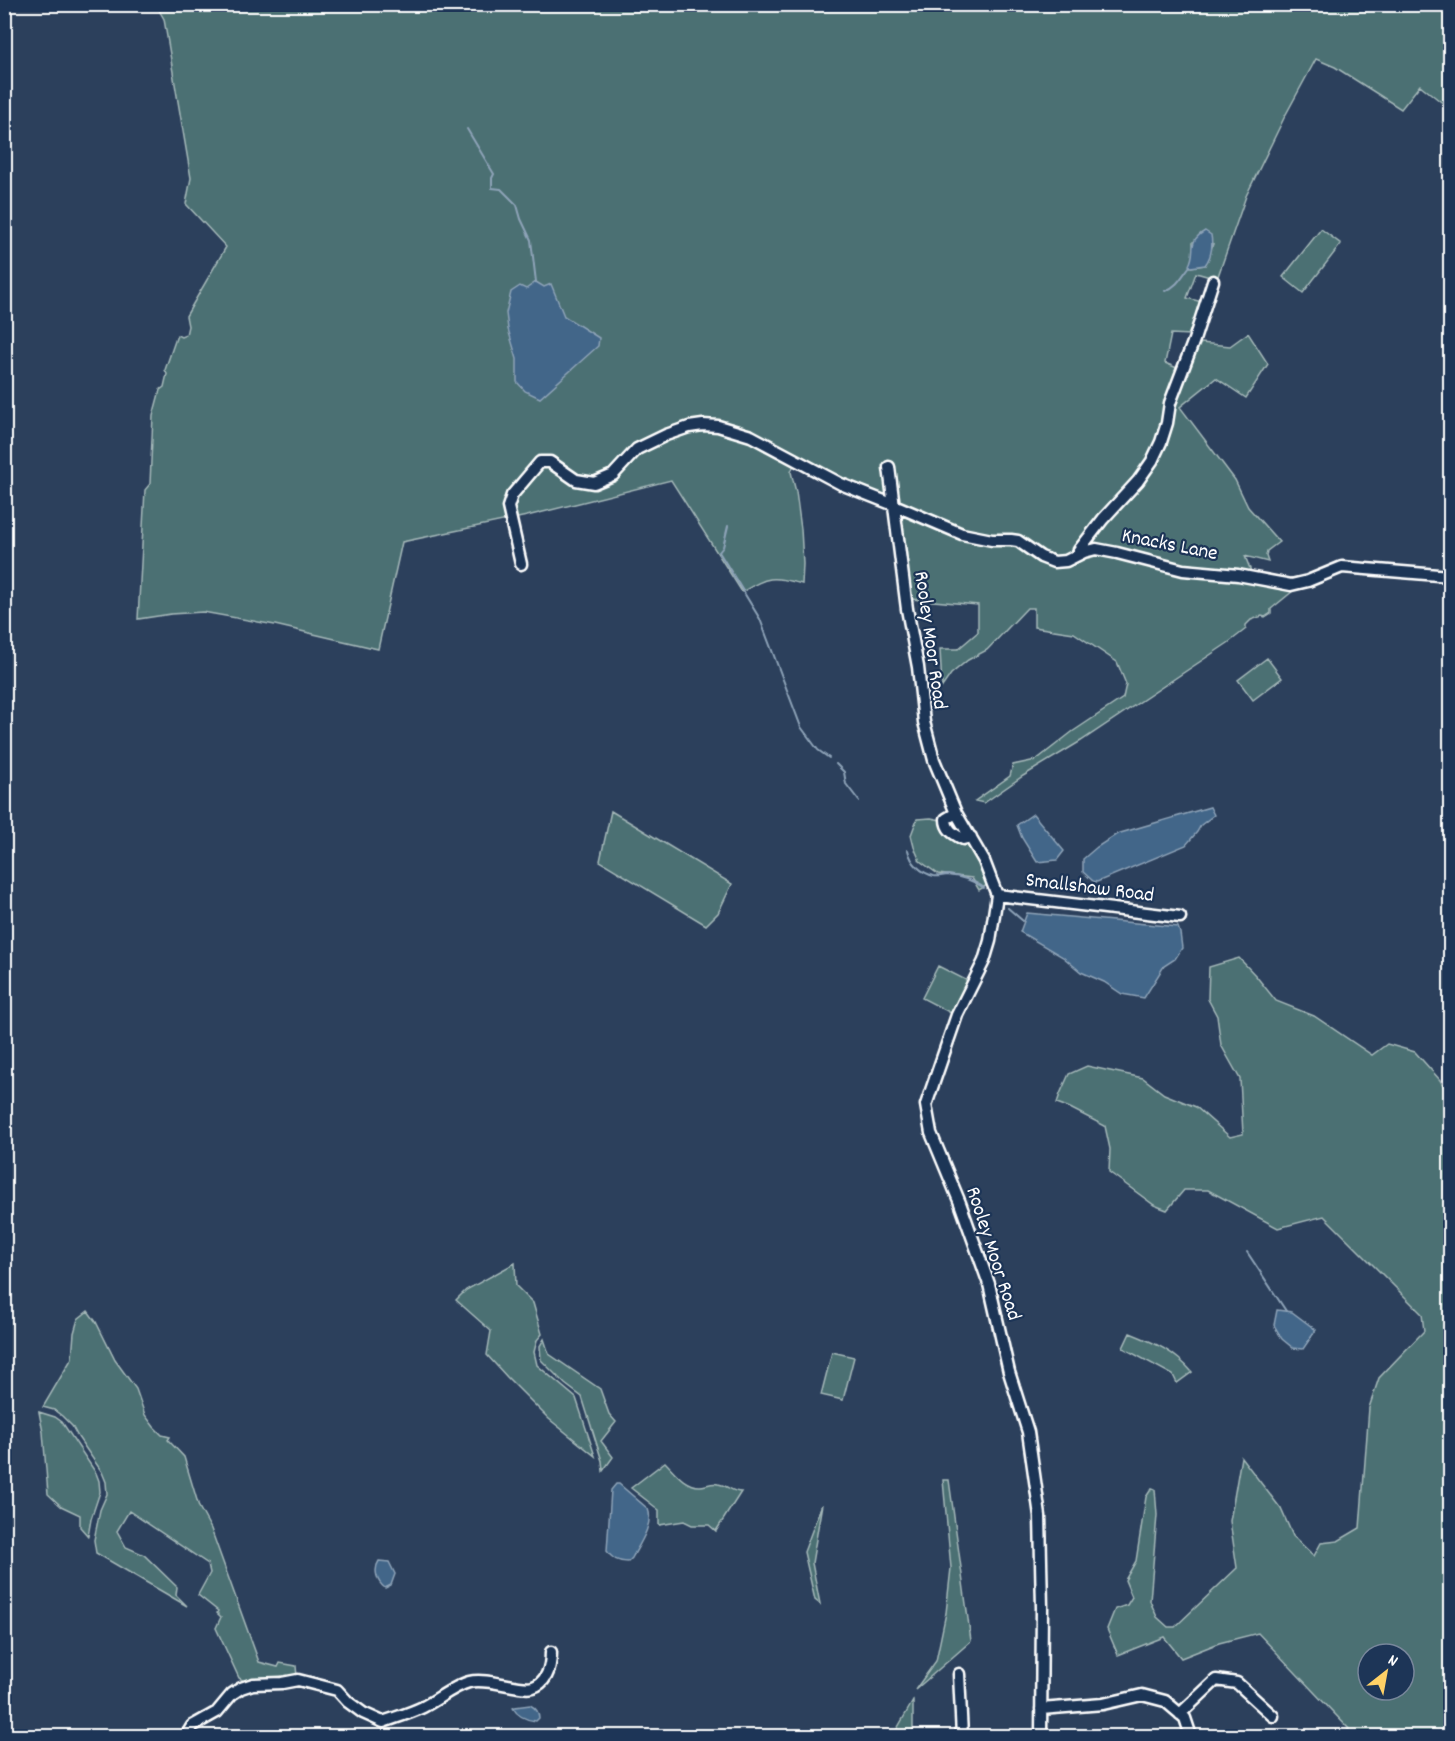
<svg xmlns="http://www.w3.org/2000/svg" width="1455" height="1741" font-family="Dekko,sans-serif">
	<rect width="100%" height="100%" fill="#2c405c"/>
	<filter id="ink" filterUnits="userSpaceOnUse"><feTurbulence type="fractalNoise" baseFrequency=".0167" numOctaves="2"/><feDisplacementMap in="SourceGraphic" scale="12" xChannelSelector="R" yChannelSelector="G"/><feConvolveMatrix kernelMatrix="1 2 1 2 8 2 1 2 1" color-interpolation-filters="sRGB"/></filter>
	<g filter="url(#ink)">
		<!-- green -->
		<path fill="#4b7073" stroke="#a5b8b9" stroke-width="1.5" fill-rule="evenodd" d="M 156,5 L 1450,5 L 1450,109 L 1420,85 L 1401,109 L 1335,67 L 1316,59 L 1285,116 L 1246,196 L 1217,279 L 1196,273 L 1187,298 L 1202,302 L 1190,335 L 1171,334 L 1165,363 L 1177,368 L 1169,393 L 1181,383 L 1201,343 L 1230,346 L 1248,333 L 1268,364 L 1246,398 L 1216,378 L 1180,407 L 1235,480 L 1248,507 L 1279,542 L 1267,551 L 1266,556 L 1268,562 L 1245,556 L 1256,584 L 1290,588 L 1293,591 L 1271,609 L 1271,613 L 1265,617 L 1262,616 L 1251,620 L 1246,625 L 1246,629 L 1228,643 L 1081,741 L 1023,776 L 984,803 L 975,801 L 1010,776 L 1013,765 L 1036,760 L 1072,732 L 1123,698 L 1126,684 L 1117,662 L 1074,633 L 1034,627 L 1034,608 L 1027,608 L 987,650 L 968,660 L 951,674 L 942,687 L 940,649 L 958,649 L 978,632 L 978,605 L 911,599 L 898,501 L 867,492 L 797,457 L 791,472 L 796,492 L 801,529 L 803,564 L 802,584 C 771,576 769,576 742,592 L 671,480 L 527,516 L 402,542 L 378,649 L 275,625 L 203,612 L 171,614 L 138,619 L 145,490 L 150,484 L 153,416 L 160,390 L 164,387 L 167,374 L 165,370 L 177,335 L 181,337 L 186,335 L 188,326 L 186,316 L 226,247 L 186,204 L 191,178 L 164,19 ZM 1193,242 L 1213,244 L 1205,265 L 1191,267 L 1190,265 L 1194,253 Z
			M 1321,229 L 1341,244 L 1303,293 L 1283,277 Z
			M 1267,658 L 1282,678 L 1253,700 L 1238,680 Z
			M 611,811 L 732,884 L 718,913 L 706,925 L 600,861 Z
			M 931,818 L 941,820 L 945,831 L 973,850 L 989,884 L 979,890 L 972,878 L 938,874 L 920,861 L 914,847 L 911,835 L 917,819 Z
			M 1239,958 L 1256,976 L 1276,1001 L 1314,1016 L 1372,1055 L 1387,1044 L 1415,1052 L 1440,1080 L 1450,1096 L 1450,1736 L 1339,1736 L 1349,1729 L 1258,1633 L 1219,1643 L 1181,1658 L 1164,1637 L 1118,1655 L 1107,1629 L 1115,1609 L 1127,1605 L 1132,1597 L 1125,1580 L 1136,1561 L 1146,1497 L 1152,1488 L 1155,1489 L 1157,1515 L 1150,1601 L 1157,1617 L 1168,1627 L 1175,1627 L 1237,1568 L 1230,1521 L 1241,1457 L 1281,1509 L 1293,1536 L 1314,1556 L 1321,1543 L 1338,1541 L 1360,1528 L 1369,1408 L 1379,1378 L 1424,1331 L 1422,1314 L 1324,1216 L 1278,1228 L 1208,1190 L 1184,1190 L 1167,1210 L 1154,1205 L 1109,1172 L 1110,1149 L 1105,1126 L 1070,1108 L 1057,1103 L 1060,1094 L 1069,1074 L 1087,1066 L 1143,1078 L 1164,1094 L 1196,1107 L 1230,1137 L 1243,1134 L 1240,1079 L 1221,1045 L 1217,1016 L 1208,999 L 1209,967 ZM 1368,1654 L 1404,1654 L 1404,1690 L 1368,1690 Z
			M 938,966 L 968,981 L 951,1013 L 922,998 Z
			M 515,1263 L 516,1286 L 533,1303 L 542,1334 L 537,1340 L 534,1352 L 537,1365 L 576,1398 L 595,1456 L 549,1419 L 507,1377 L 487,1355 L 491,1331 L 456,1300 L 466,1290 Z
			M 88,1311 L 96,1322 L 115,1360 L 136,1389 L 145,1415 L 154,1427 L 162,1435 L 170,1437 L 168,1440 L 184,1457 L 199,1507 L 211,1529 L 259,1662 L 278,1667 L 280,1663 L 296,1666 L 297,1677 L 244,1681 L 239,1678 L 216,1628 L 221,1617 L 217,1613 L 218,1611 L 198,1595 L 210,1573 L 208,1564 L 129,1511 L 117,1531 L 126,1547 L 144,1555 L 177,1587 L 176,1595 L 187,1606 L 96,1553 L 94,1540 L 100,1510 L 107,1494 L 106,1482 L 102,1472 L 78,1437 L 72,1426 L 62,1416 L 54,1410 L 43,1407 L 72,1358 L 74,1333 L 78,1319 Z
			M 1130,1333 C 1155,1343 1174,1351 1192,1372 L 1177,1383 L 1173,1375 L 1123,1348 Z
			M 544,1339 L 549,1354 L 600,1389 L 609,1414 L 616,1422 L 601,1441 L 613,1457 L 603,1471 L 602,1461 L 582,1397 L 565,1384 L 541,1360 L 540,1346 Z
			M 832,1352 L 854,1357 L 843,1400 L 821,1395 Z
			M 39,1412 L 55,1417 L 62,1422 L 96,1473 L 99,1481 L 100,1492 L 91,1519 L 88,1536 L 80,1527 L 80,1515 L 61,1506 L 48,1494 L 43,1432 Z
			M 665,1462 C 675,1472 684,1486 700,1486 C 706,1486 712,1482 718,1484 C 727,1485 732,1492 741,1492 L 716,1531 L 709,1525 L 692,1525 L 684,1521 L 659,1525 L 659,1510 L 631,1488 Z
			M 943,1480 L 949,1480 L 971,1641 L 915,1690 L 936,1661 L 946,1613 L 951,1568 Z
			M 822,1504 L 812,1563 L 820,1604 L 815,1600 L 804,1552 Z
			M 913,1701 L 913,1736 L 893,1736 Z"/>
		<!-- water -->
		<path fill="#426689" stroke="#8ea3b8" stroke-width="1.5" d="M 1205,231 L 1211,235 C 1213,246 1212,256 1205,265 L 1191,267 L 1189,265 C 1197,251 1186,242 1205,231 Z
			M 536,282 L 544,287 L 551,284 L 564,316 L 599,338 L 598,346 L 540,398 L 525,391 L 517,382 L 517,359 L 508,329 L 506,313 L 511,292 L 520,286 L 526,289 Z
			M 1210,807 L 1214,815 L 1201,825 L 1197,832 L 1186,845 L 1097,882 L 1093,881 L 1083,872 L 1083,859 L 1097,847 L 1117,834 Z
			M 1033,814 L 1064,851 L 1057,860 L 1037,862 L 1022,838 L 1017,825 Z
			M 1027,913 L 1178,927 L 1180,933 L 1182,948 L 1175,959 L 1164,966 L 1144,998 L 1122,994 L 1104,982 L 1081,972 L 1063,957 L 1020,932 Z
			M 1277,1310 L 1292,1312 L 1316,1330 L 1303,1349 L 1293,1348 L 1282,1339 L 1274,1325 Z
			M 616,1484 L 619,1484 L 648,1509 C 654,1524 639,1545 632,1558 L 628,1562 C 618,1562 612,1559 607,1551 L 611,1490 Z
			M 379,1561 L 389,1562 L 395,1574 L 391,1585 L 385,1588 C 377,1582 373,1570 379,1561 Z
			M 530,1705 C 536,1708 539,1712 539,1718 L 536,1721 C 526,1720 518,1717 513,1708 L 515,1707 Z"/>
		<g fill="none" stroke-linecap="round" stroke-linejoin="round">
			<!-- stream -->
			<path stroke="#8ea3b8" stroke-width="2" d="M 467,129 L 494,174 L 492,178 L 492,188 L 501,189 L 517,205 L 521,219 L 531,240 L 536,282
				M 1165,291 C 1178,286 1182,276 1190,266
				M 728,526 L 723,547 L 719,552 L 760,619 L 801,727 L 818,750 L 829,758
				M 836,764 L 844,772 L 846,784 L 859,801
				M 908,850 C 911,863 921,873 934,876 C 939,877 943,875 948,875 C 960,876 975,881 984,888
				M 1008,908 L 1023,921
				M 1247,1252 L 1286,1311"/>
			<defs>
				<path id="minor" d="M 889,467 L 907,609 L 918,667 L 924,722 L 934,760 L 956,813
					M 1080,554 L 1079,550 L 1103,519 L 1138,481 L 1152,461 L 1161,442 L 1167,423 L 1170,403 L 1194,340 L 1213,281
					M 521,564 L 508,507 L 512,495 L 540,462 L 550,462 L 576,480 L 594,483 L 613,475 L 637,449 L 666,435 L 689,427 L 703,425 L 718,426 L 751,436 L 841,484 L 894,505 L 962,534 L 992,540 L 1011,540 L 1018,541 L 1041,557 L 1054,562 L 1066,561 L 1084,552 L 1096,549 L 1117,553 L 1183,570 L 1238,575 L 1291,585 L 1308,581 L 1342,567 L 1450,576
					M 971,837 L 963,839 C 954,834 946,830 946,819 L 956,813 L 984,861 L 997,895 L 990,941 L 984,961 L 957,1015 L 926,1105 L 931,1133 L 960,1203 L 989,1284 L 1009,1372 L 1028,1432 L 1040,1516 L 1042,1607 L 1041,1736
					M 997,895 L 1180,917
					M 959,1674 L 962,1736
					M 1041,1709 L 1103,1704 L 1142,1695 L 1165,1701 L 1185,1718 L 1191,1736
					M 1180,1714 L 1216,1680 L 1237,1683 L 1273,1716
					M 186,1736 L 192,1726 L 217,1712 L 232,1694 L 241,1688 L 253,1684 L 282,1683 L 298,1680 L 337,1690 L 348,1702 L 363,1713 L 383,1722 C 397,1717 411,1713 423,1707 C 437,1700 454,1686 469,1682 C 487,1677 521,1691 533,1687 C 548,1682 551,1665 551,1652"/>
			</defs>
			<!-- minor casing -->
			<use href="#minor" stroke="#fff" stroke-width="15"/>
			<!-- minor -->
			<use href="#minor" stroke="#1d3557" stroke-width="10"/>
		</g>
	</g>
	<g text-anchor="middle" stroke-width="4.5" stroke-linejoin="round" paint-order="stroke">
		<!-- street labels -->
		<g font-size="21" fill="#fff" stroke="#1d3557">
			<text transform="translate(1170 543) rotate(11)" y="7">Knacks Lane</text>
			<text transform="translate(932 640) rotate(82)" y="7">Rooley Moor Road</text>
			<text transform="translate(1090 886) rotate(7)" y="7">Smallshaw Road</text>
			<text transform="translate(995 1253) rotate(72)" y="7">Rooley Moor Road</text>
		</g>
	</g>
	<!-- margin -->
	<rect width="1455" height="1741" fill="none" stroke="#1d3557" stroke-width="24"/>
	<rect x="12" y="12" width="1431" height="1717" fill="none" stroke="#fff" stroke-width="2" filter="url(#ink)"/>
	<!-- north arrow -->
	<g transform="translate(1386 1672) rotate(31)"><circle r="28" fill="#1d3557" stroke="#77869a" stroke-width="1.5"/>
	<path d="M0-4.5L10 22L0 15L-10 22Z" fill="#ffd166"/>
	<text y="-9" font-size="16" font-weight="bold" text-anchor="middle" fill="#ffffff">N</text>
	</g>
</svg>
